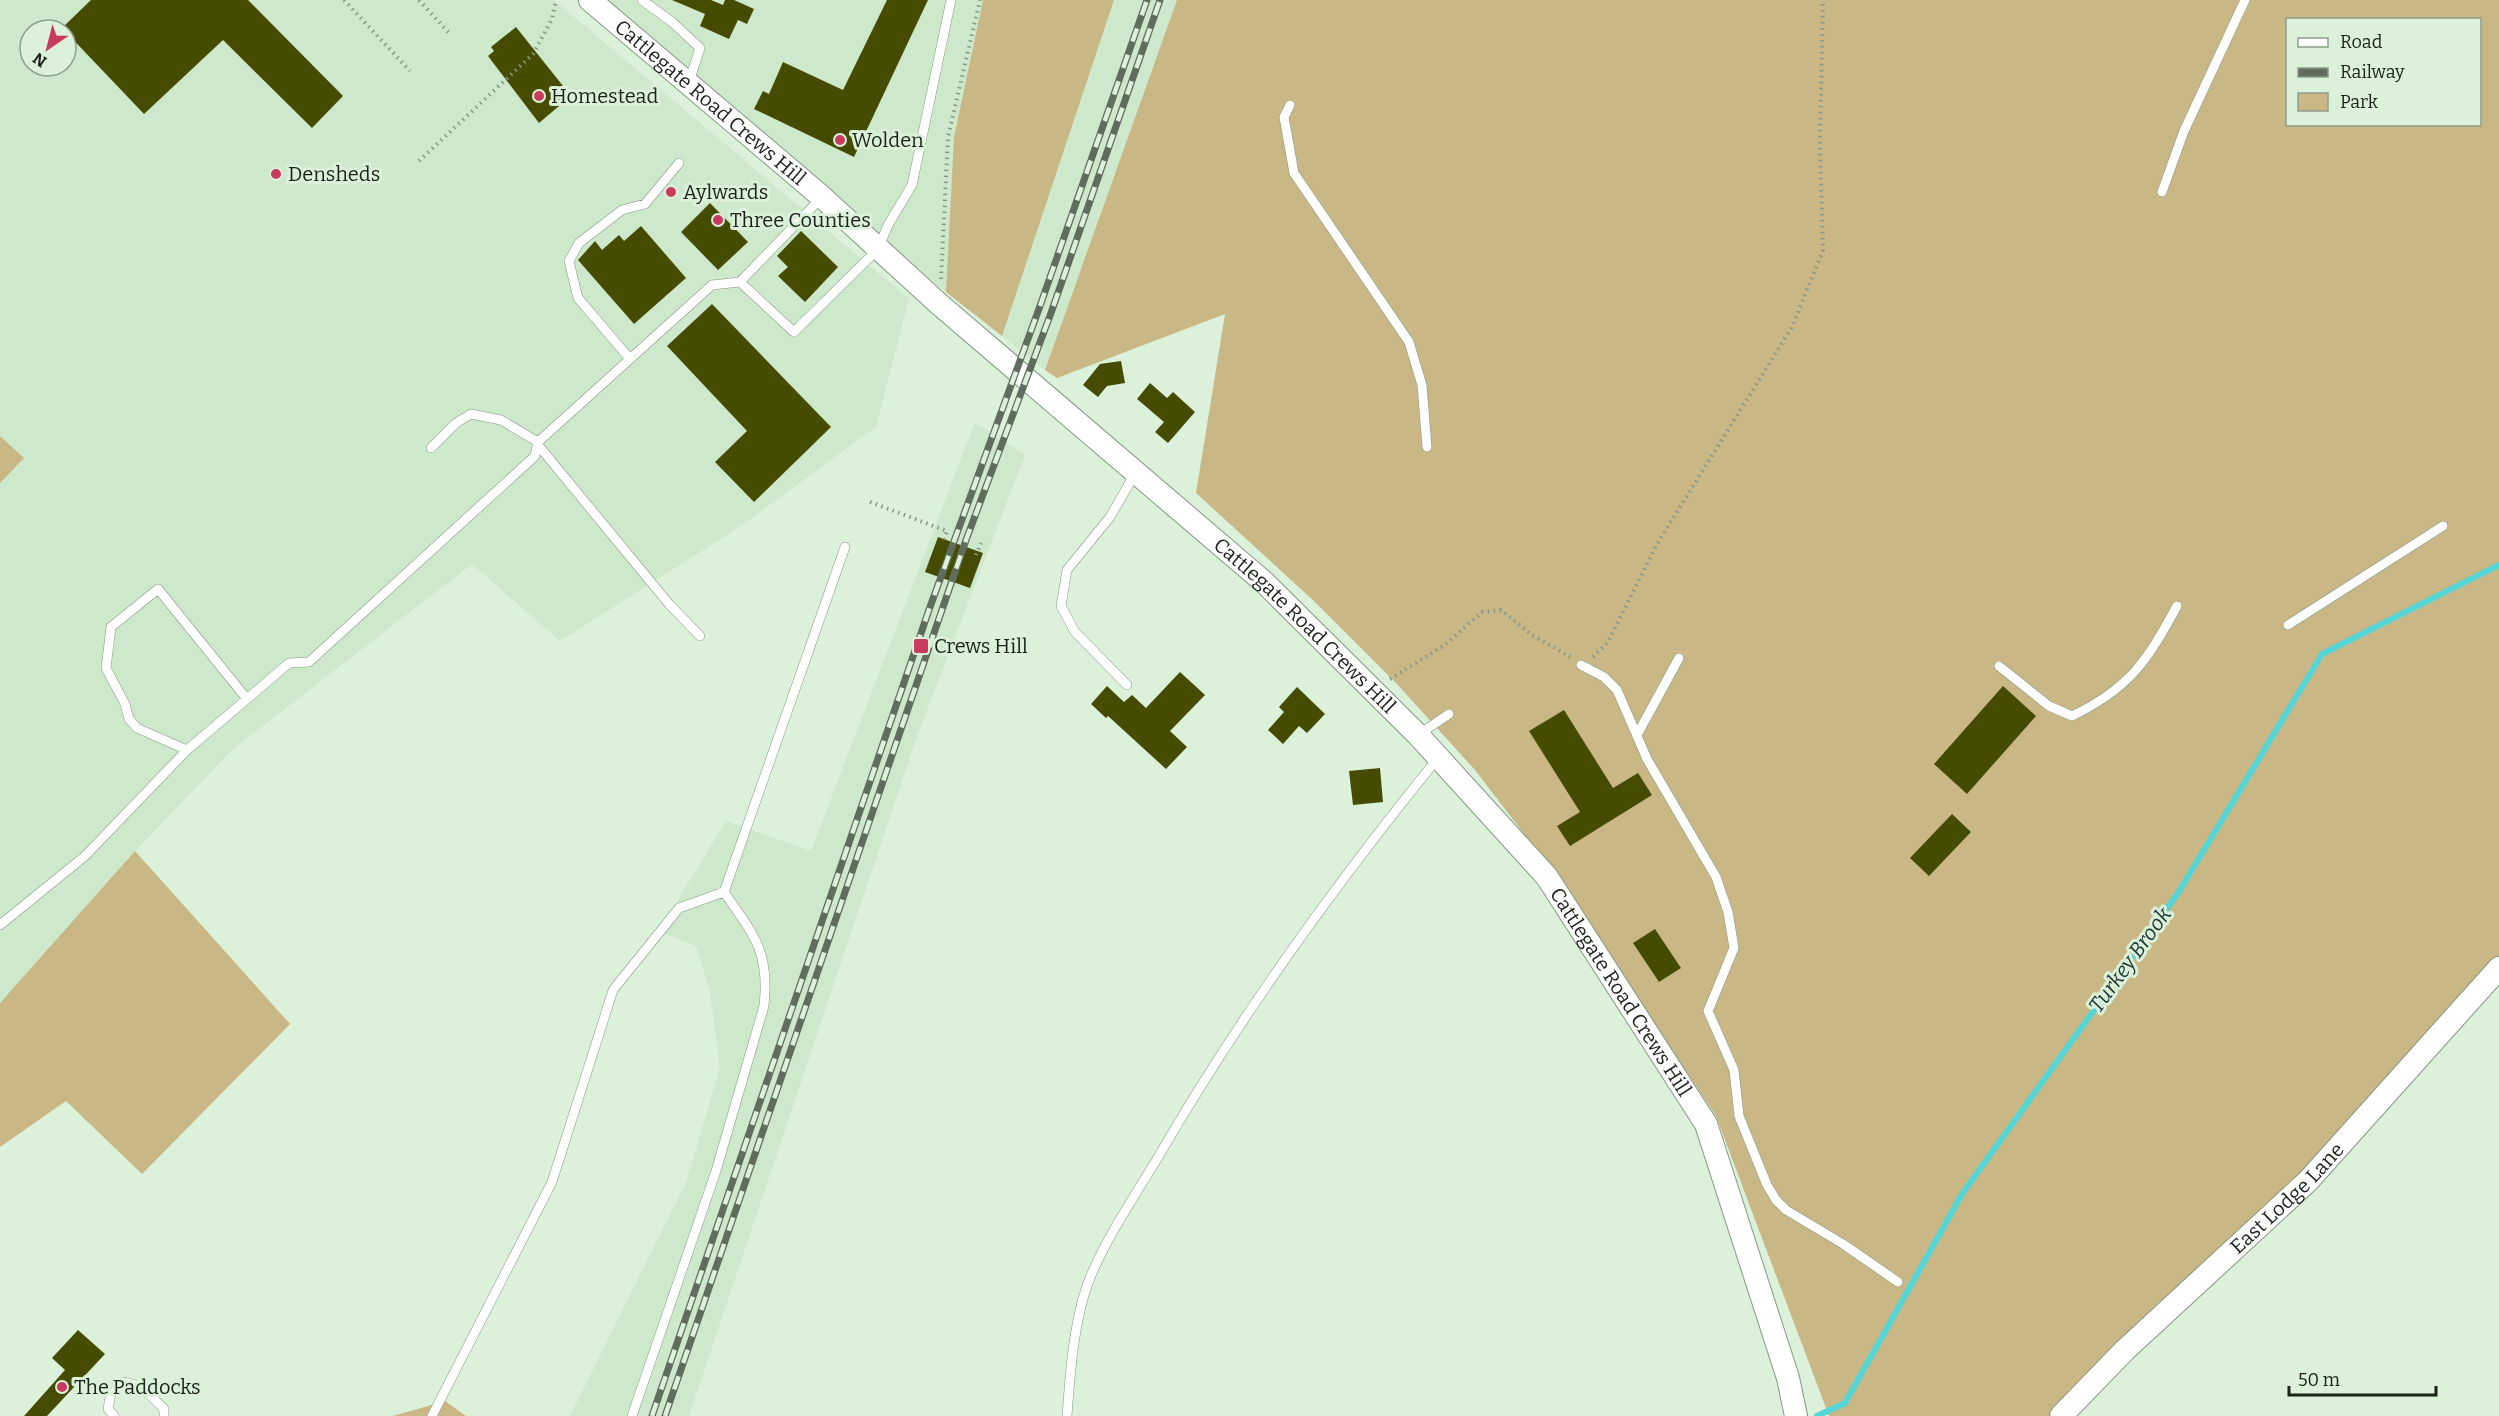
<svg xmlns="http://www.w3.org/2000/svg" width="2499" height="1416" font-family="Bitter,serif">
	<rect width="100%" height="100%" fill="#dbf1d9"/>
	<!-- built -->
	<path fill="#cde8ca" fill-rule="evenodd" d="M 0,0 L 554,0 L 909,299 L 876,427 L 738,528 L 560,641 L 472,564 L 233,749 L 135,851 L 0,1003 L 0,483 L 24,458 L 0,436 ZM 30,30 L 66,30 L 66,66 L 30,66 Z
		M 603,0 L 983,0 L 954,137 L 946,292 Z
		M 1114,0 L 1177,0 L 1045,370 L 1002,336 Z
		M 975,422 L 1025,455 L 916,739 L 689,1416 L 570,1416 L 686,1183 L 720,1068 L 710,992 L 696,946 L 659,931 L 726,821 L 811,851 Z"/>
	<!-- green -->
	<path fill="#c9b786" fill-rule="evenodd" d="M 983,0 L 1114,0 L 1002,336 L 946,292 L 954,137 Z
		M 1177,0 L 2499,0 L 2499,961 L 2309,1173 L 2066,1416 L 1829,1416 L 1716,1116 L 1554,873 L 1475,770 L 1397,684 L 1315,602 L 1196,493 L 1225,314 L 1057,378 L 1045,370 ZM 2288,20 L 2480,20 L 2480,124 L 2288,124 Z
		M 0,436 L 24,458 L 0,483 Z
		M 135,851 L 290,1024 L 142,1174 L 66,1101 L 0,1147 L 0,1003 Z
		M 445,1401 L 466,1416 L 393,1416 Z"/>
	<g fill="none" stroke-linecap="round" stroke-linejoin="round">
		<!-- stream -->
		<path stroke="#54d5d6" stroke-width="6" d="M 1817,1416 L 1845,1403 L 1962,1194 L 2178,893 L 2322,654 L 2499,565"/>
	</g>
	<!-- building -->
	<path fill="#454c02" d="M 91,0 L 248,0 L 343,96 L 312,128 L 223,40 L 144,114 L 62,28 Z
		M 672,0 L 711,0 L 723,5 L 725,0 L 734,0 L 754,9 L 747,24 L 738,20 L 729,39 L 700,26 L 705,14 Z
		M 887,0 L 928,0 L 854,157 L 754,109 L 763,91 L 769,94 L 783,62 L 843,90 Z
		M 516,27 L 563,86 L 557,91 L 565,101 L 539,123 L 488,56 L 494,51 L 491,47 Z
		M 710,203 L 748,242 L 718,270 L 681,232 Z
		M 641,226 L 686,278 L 634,324 L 578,260 L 595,241 L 602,250 L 619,235 L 624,241 Z
		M 801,231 L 838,267 L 805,302 L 778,276 L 788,267 L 777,256 Z
		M 712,304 L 831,427 L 754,502 L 715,462 L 747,431 L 667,346 Z
		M 1121,361 L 1125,383 L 1107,386 L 1098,397 L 1083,385 L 1100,364 Z
		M 1150,383 L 1167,398 L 1173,392 L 1195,412 L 1168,443 L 1155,432 L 1164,422 L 1137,399 Z
		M 938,537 L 983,553 L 970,588 L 925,572 Z
		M 1180,672 L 1205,695 L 1170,731 L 1187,747 L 1166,769 L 1108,716 L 1106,718 L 1091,704 L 1107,686 L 1124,702 L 1132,695 L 1146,708 Z
		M 2003,686 L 2036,716 L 1967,794 L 1934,764 Z
		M 1297,687 L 1325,714 L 1307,733 L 1299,726 L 1283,744 L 1268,730 L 1284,712 L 1279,707 Z
		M 1564,710 L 1613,788 L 1638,773 L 1652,795 L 1570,846 L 1557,826 L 1580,812 L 1529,731 Z
		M 1380,768 L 1383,802 L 1353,805 L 1349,771 Z
		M 1952,814 L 1971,832 L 1929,876 L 1910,858 Z
		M 1655,929 L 1681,968 L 1659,982 L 1633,943 Z
		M 78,1330 L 105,1354 L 47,1416 L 24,1416 L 65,1370 L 52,1358 Z"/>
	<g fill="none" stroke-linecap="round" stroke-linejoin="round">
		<defs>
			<path id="service" d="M 642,0 L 672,22 L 700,48 L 689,82
				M 1290,105 L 1284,117 L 1294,173 L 1409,342 L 1422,385 L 1427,447
				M 2162,192 L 2184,131 L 2245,0
				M 740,282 L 794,332 L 878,249 L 888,225 L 912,185 L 951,0
				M 630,359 L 578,298 L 569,261 L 579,243 L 622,210 L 645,204 L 679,163
				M 538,445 L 669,604 L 700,636
				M 431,448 L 456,423 L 471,414 L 501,420 L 538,442
				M 2288,625 L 2443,526
				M 1581,665 L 1604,677 L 1617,690 L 1647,759 L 1716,877 L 1728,912 L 1734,948 L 1708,1011 L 1734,1070 L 1739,1116 L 1767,1185 L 1776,1200 L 1786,1210 L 1843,1244 L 1898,1282
				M 1999,666 L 2049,706 L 2072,716 C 2130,688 2147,661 2177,606
				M 1127,685 L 1075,632 L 1061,606 L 1067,570 L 1110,517 L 1136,472
				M 247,699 L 187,750 L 137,728 L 129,719 L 125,704 L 106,668 L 111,627 L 158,589 L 247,699 L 289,663 L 309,662 L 535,456 L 538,442 L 712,285 L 740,282 L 822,197
				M 1418,735 L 1449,714
				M 1637,735 L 1679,658
				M 0,925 L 85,856 L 187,750
				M 114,1416 L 108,1409 L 110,1397 L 122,1382 C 140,1383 152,1397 164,1409 L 164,1416
				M 432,1416 L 552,1182 L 613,990 L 679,908 L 724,892 L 845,547
				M 632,1416 L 716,1171 L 764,1006 C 770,951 753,934 724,892
				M 1067,1416 C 1070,1374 1074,1317 1090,1278 C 1105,1240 1136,1194 1157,1159 C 1237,1021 1337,882 1438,758"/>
			<g id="tertiary">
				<path id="s1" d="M 590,0 L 822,197 L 939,304 L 1265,583 L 1418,735 L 1547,877 L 1706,1124 L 1788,1378 L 1796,1416"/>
				<path id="s2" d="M 2061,1416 L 2125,1350 L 2308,1181 L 2499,968"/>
			</g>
		</defs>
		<!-- service casing -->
		<use href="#service" stroke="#849882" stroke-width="10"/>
		<!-- tertiary casing -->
		<use href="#tertiary" stroke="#849882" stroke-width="24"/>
		<!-- path -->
		<path stroke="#889786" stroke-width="4" stroke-dasharray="1.5 4.5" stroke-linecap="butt" d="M 344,0 L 410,71
			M 419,0 L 450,34
			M 419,161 L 533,54 L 552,19 L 556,0
			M 941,279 L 948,137 L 980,0
			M 870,502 L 947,531 L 943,543
			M 976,555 L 981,543
			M 1593,657 L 1608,642 L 1657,544 L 1792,327 L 1823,250 L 1820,144 L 1823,0
			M 1390,679 L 1445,645 L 1482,612 L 1501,610 L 1532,635 L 1572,658"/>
		<!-- service -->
		<use href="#service" stroke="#fff" stroke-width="9"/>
		<!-- tertiary -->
		<use href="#tertiary" stroke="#fff" stroke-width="22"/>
		<defs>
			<path id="rail" d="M 652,1416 L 930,607 L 1040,306 L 1147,0
				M 665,1416 L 966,540 L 1051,313 L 1160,0"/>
		</defs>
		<!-- rail casing -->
		<use href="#rail" stroke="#606d5e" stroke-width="7"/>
		<!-- rail -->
		<use href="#rail" stroke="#dbf1d9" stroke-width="4.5" stroke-dasharray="14" stroke-linecap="butt"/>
	</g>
	<!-- markers -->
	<g fill="#c93a5f" stroke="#dbf1d9" stroke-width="2">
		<circle cx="539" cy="96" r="6"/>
		<circle cx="840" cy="140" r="6"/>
		<circle cx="276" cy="174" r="6"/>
		<circle cx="671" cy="192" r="6"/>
		<circle cx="718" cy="220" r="6"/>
		<rect x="913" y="638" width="16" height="16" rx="3"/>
		<circle cx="62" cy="1387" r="6"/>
	</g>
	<g text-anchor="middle" stroke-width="6" stroke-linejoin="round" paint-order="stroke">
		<!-- poi labels -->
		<g font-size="20" fill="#1a2219" stroke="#dbf1d9" text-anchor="start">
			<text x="551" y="103">Homestead</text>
			<text x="852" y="147">Wolden</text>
			<text x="288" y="181">Densheds</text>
			<text x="683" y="199">Aylwards</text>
			<text x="730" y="227">Three Counties</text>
			<text x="934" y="653">Crews Hill</text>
			<text x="74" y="1394">The Paddocks</text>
		</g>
		<!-- street labels -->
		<g font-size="20" fill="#1a2219" stroke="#dbf1d9">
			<text dy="7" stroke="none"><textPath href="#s1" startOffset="158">Cattlegate Road Crews Hill</textPath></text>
			<text dy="7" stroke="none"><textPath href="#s1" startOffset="950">Cattlegate Road Crews Hill</textPath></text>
			<text dy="7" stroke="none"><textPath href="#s1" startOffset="1436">Cattlegate Road Crews Hill</textPath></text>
			<text dy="7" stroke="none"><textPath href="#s2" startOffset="314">East Lodge Lane</textPath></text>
		</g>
		<!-- water labels -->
		<g font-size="21" font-style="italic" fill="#1f3636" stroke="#dbf1d9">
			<text transform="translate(2130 960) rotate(-54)" y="7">Turkey Brook</text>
		</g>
	</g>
	<!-- legend -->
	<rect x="2286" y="18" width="195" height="108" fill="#dbf1d9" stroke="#8e9e8c" stroke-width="1.5"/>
	<rect x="2298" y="38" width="30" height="9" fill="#ffffff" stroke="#8e9e8c" stroke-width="1.5"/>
	<text x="2340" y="48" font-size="18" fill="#1a2219">Road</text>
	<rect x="2298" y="68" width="30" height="9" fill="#606d5e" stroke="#8e9e8c" stroke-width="1.5"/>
	<text x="2340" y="78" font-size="18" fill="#1a2219">Railway</text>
	<rect x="2298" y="93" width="30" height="18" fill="#c9b786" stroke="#8e9e8c" stroke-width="1.5"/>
	<text x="2340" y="108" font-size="18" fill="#1a2219">Park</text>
	<!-- north arrow -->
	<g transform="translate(48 48) rotate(215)"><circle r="28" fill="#dbf1d9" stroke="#8e9e8c" stroke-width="1.5"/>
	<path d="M0-4.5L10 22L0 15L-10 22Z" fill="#c93a5f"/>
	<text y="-9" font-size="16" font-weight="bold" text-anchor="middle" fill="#1a2219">N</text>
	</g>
	<!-- scale -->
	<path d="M2289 1386v9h147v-9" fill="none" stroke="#1a2219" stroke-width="3"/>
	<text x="2298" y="1386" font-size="18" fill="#1a2219" stroke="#dbf1d9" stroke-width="4.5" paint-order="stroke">50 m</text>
</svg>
